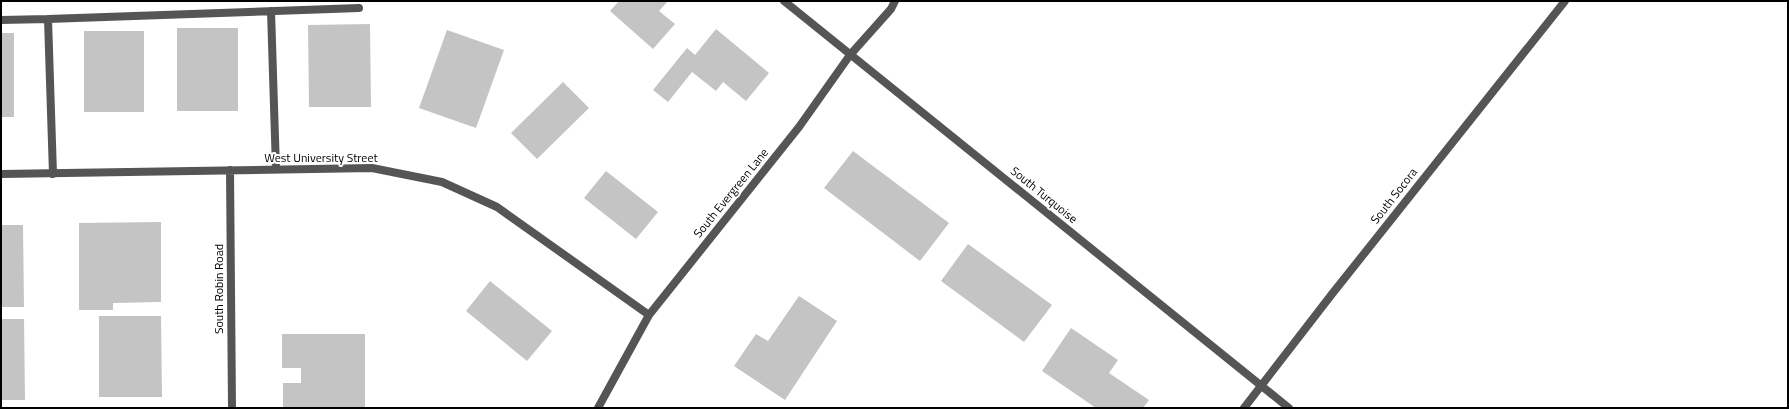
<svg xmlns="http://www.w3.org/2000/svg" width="1789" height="409" font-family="'Titillium Web',sans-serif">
	<rect width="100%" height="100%" fill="#fff"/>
	<!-- building -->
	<path fill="#c4c4c4" d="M 619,1 L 668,1 L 659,11 L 675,24 L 653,49 L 610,11 Z
		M 370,24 L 371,107 L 309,107 L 308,25 Z
		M 177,28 L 238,28 L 238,111 L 177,111 Z
		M 716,29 L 769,73 L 746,101 L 723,82 L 716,91 L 692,72 L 668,102 L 653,90 L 687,48 L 695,55 Z
		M 447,30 L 504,50 L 476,128 L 419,108 Z
		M 84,31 L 144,31 L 144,112 L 84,112 Z
		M 1,33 L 14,33 L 14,117 L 1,117 Z
		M 563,82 L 589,108 L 537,159 L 511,133 Z
		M 853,151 L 949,223 L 920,261 L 824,188 Z
		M 606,171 L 658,212 L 636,239 L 584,198 Z
		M 161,222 L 161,302 L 113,303 L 113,310 L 79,310 L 79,223 Z
		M 2,225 L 23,225 L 24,307 L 1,307 Z
		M 968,244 L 1052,305 L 1024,342 L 941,281 Z
		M 490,281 L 552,331 L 527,361 L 466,311 Z
		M 799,296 L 837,321 L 785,400 L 734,366 L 756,334 L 768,341 Z
		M 99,316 L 161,316 L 162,397 L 99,397 Z
		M 1,319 L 24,319 L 25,400 L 1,400 Z
		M 1071,328 L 1118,360 L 1109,373 L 1149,400 L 1143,408 L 1096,408 L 1042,371 Z
		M 282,334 L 365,334 L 365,408 L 283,408 L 283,383 L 301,383 L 301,368 L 282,368 Z"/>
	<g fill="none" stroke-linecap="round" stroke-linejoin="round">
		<!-- service -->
		<path stroke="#555" stroke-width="8" d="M 271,11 L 276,169
			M 48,19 L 359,8
			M 1,20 L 48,19 L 53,174"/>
		<!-- minor -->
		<path stroke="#555" stroke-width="8" d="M 784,1 L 1289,408
			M 230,170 L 232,408
			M 1,174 L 372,168 L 442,182 L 497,207 L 649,315
			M 598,408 L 649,315 L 799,127 L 850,55 L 891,9 L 895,1
			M 1244,408 L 1332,294 L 1565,1"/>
	</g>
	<g text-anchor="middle" stroke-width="4" stroke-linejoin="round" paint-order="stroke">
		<!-- street labels -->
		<g font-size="12" fill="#000" stroke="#fff">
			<text x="321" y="162">West University Street</text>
			<text transform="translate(731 193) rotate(-51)" y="4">South Evergreen Lane</text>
			<text transform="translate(1044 195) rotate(39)" y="4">South Turquoise</text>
			<text transform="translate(1394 196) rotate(-52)" y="4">South Socora</text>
			<text transform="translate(219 289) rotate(-90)" y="4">South Robin Road</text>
		</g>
	</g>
	<!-- border -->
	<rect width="1789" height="409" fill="none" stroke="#000000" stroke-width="4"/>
</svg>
